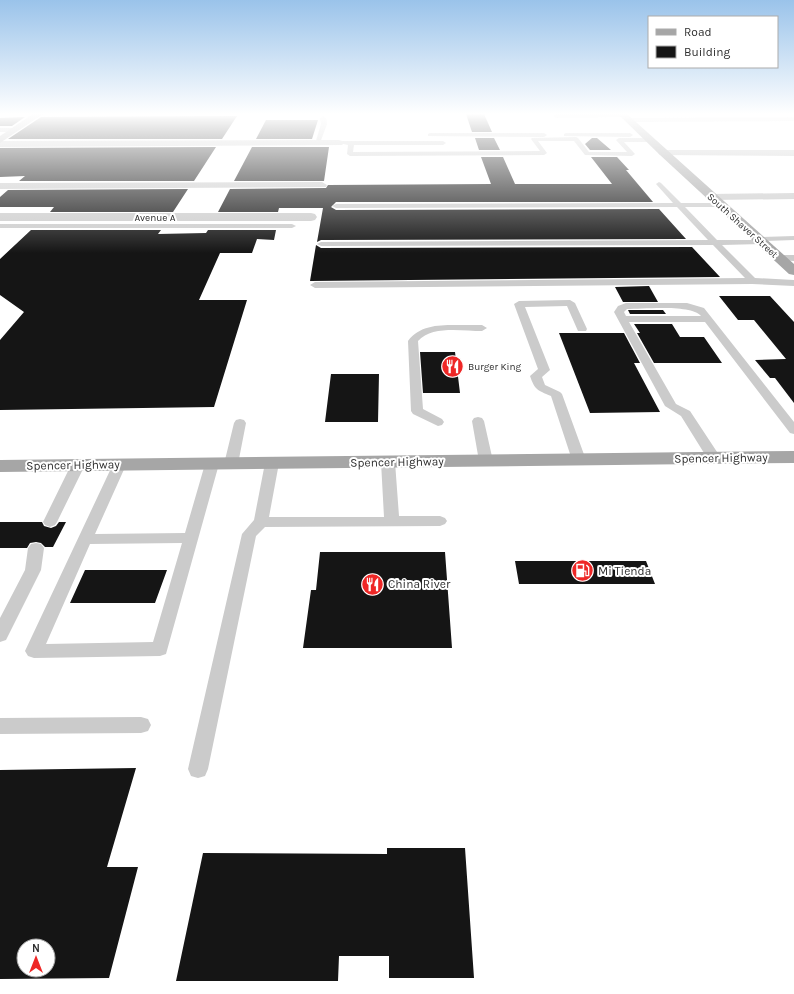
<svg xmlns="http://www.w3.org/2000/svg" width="794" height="994" font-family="Karla,sans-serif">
	<rect width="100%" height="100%" fill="#fff"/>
	<!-- building -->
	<path fill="#151515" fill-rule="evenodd" d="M 466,114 L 484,114 L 492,132 L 472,132 Z
		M 237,116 L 222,139 L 8,139 L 41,117 Z
		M 25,117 L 12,126 L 0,126 L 0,118 Z
		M 266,120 L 318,120 L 312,139 L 256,139 Z
		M 475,138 L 494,138 L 500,150 L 479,150 Z
		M 592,138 L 597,138 L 611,150 L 590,150 L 585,144 Z
		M 216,147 L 194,181 L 19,181 L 25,176 L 0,177 L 0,148 Z
		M 252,147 L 329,147 L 324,181 L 234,181 Z
		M 481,157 L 503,157 L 515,184 L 612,184 L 591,157 L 617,157 L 629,170 L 626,170 L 653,202 L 336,202 L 331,207 L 336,210 L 659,209 L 686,239 L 321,240 L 317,242 L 323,208 L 279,208 L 278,212 L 218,212 L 230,189 L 326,188 L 328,185 L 491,184 Z
		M 188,189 L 173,212 L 50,212 L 54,207 L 0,207 L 0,197 L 8,190 Z
		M 31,230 L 161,230 L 158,234 L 206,233 L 208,230 L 276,230 L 274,240 L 257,239 L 252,253 L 220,253 L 199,300 L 247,300 L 214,407 L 0,410 L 0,340 L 24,312 L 0,295 L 0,259 Z
		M 316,245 L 321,248 L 692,247 L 720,277 L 310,281 Z
		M 649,286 L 658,302 L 623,302 L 615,287 Z
		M 719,296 L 770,296 L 794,322 L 794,403 L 775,378 L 770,378 L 755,360 L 786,359 L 754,320 L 738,320 Z
		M 628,310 L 663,310 L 666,314 L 630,314 Z
		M 634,324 L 672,324 L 680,337 L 704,337 L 722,363 L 654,363 L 637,333 L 640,333 Z
		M 559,333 L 624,333 L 640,363 L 634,363 L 660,412 L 590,413 Z
		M 420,352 L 455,352 L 460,393 L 423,393 Z
		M 331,374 L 379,374 L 378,422 L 325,422 Z
		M 0,522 L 42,522 L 44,526 L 51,528 L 56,526 L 59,522 L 66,522 L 53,547 L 45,547 L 41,543 L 36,542 L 30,543 L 27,548 L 0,548 Z
		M 320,552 L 445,552 L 452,648 L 303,648 L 311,590 L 316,590 Z
		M 515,561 L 646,561 L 655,584 L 519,584 Z
		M 85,570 L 167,570 L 155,603 L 70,603 Z
		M 136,768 L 107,867 L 138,867 L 109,978 L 0,979 L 0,770 ZM 24,946 L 48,946 L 48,970 L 24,970 Z
		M 387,848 L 465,848 L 474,978 L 389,978 L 389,956 L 339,956 L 338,981 L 176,981 L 203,853 L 387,854 Z"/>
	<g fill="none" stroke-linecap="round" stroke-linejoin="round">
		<!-- lane -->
		<path fill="#cbcbcb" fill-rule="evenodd" d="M 625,114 L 623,117 L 556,118 L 553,116 L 556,114 Z
			M 323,116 L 326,118 L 327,124 L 320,143 L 315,144 L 321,124 L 320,118 Z
			M 0,128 L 15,128 L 18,130 L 15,132 L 0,132 Z
			M 430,133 L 544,133 L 547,135 L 544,137 L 428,136 L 428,134 Z
			M 566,133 L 630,133 L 633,135 L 630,137 L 564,136 L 564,134 Z
			M 576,137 L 578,138 L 589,152 L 627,152 L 616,140 L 619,138 L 649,138 L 652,140 L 649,142 L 624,142 L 635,154 L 632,156 L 585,155 L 574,141 L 538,141 L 547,153 L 544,155 L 350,156 L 347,154 L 348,145 L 339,143 L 342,141 L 443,141 L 446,143 L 443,145 L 354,145 L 353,152 L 540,151 L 531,139 L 532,138 Z
			M 659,182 L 661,183 L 681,203 L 722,203 L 722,207 L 685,207 L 717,240 L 754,240 L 755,237 L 758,237 L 794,236 L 794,240 L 765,241 L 764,244 L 761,244 L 722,245 L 755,278 L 794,280 L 794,286 L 752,284 L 315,288 L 310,285 L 315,282 L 745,278 L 713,245 L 321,246 L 317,244 L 321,242 L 708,240 L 677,207 L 336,208 L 332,206 L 336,204 L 673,203 L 656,184 Z
			M 0,224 L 292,224 L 296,226 L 292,228 L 0,228 Z
			M 779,255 L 794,255 L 794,261 L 776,260 L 775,258 Z
			M 570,300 L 575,303 L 587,329 L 586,331 L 578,331 L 567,306 L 525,307 L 550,370 L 542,377 L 545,385 L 560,392 L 562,394 L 586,460 L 584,463 L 574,463 L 572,460 L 551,396 C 537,390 535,390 530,376 L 538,369 L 514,304 L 519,301 Z
			M 626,303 L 687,303 L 704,308 L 794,422 L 794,434 L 790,433 L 705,322 L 629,322 L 676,404 L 690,411 L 721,458 L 719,461 L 709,461 L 681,416 L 665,406 L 614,312 L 618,306 ZM 627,309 C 643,309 691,304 701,316 L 626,316 L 624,312 Z
			M 454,325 L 482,325 L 487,328 L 482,331 C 463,331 432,325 418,341 L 423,409 L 442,419 L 444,422 L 442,425 L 438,426 L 413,414 L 411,411 L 408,341 C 419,326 437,325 454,325 Z
			M 478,417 L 482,418 L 484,421 L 493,461 L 491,464 L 481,464 L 479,461 L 472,421 L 474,418 Z
			M 240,419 L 244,420 L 246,423 L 238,464 L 236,467 L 226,467 L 224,464 L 234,423 L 236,420 Z
			M 388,458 L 393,459 L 395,462 L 399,516 L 440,516 L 445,518 L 447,521 L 445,524 L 440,526 L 265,527 L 256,536 L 208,769 L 205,776 L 198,778 L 191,776 L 188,769 L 242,534 L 254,520 L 265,463 L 267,460 L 277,460 L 279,463 L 269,517 L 384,517 L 381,462 L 383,459 Z
			M 212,460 L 217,461 L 219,464 L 166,654 L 160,656 L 34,658 L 28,656 L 25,651 L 114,462 L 124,462 L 126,465 L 95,534 L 185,533 L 205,464 L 207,461 ZM 182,543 L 153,642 L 46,644 L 90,544 Z
			M 78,461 L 83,462 L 85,465 L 57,522 L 55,525 L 50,527 L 45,525 L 43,522 L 71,465 L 73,462 Z
			M 36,543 L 41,544 L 44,548 L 41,570 L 6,640 L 0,642 L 0,618 L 25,570 L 28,548 L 31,544 Z
			M 141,717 L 148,719 L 151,725 L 148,731 L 141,733 L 0,734 L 0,718 Z"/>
		<!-- street -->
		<path fill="#cbcbcb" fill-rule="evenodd" d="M 794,117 L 794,121 L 628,122 L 624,120 L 628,118 Z
			M 339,140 L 342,141 L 344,143 L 342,145 L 0,147 L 0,141 Z
			M 663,150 L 794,150 L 794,156 L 660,155 L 658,153 Z
			M 322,182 L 327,185 L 326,187 L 0,189 L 0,183 Z
			M 794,193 L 794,199 L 711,200 L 705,197 L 711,194 Z
			M 0,213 L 311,213 L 315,214 L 317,217 L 315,220 L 311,221 L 0,221 Z"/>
		<!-- secondary -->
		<path fill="#b8b8b8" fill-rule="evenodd" d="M 33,114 L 43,114 L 0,143 L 0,136 Z"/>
		<!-- primary -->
		<path fill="#a6a6a6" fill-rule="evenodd" d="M 618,114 L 627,114 L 794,264 L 794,275 L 789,274 L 660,155 Z
			M 794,451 L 794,463 L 0,472 L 0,460 Z"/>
	</g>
	<!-- sky -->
	<linearGradient id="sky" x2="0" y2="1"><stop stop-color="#9ac3ea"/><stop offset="0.45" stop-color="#fff"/><stop offset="1" stop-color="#fff" stop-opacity="0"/></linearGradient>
	<rect width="794" height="253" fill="url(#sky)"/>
	<!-- icons -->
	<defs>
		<symbol id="restaurant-disc" viewBox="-11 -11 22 22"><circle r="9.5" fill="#ee2726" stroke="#fff"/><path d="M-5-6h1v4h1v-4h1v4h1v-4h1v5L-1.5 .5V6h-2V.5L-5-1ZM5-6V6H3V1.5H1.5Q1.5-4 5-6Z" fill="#fff"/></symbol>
		<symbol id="fuel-disc" viewBox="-11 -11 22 22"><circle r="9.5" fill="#ee2726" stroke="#fff"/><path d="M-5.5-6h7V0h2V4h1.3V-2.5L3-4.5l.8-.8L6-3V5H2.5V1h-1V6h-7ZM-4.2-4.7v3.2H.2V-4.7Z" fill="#fff"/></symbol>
	</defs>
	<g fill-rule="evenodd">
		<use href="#restaurant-disc" x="440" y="354" width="25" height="25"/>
		<use href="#fuel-disc" x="570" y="558" width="25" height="25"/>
		<use href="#restaurant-disc" x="360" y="572" width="25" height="25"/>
	</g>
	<g text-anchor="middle" stroke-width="4" stroke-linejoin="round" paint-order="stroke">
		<!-- far-street labels -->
		<g font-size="10" fill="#2e2e2e" stroke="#fff">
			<text x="155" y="221">Avenue A</text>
			<text transform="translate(743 225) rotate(42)" y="4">South Shaver Street</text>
		</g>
		<!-- far-poi labels -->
		<g font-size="10" fill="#2e2e2e" stroke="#fff" text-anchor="start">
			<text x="468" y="370">Burger King</text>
		</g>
		<!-- street labels -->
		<g font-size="12" fill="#2e2e2e" stroke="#fff">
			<text transform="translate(721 458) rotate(-1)" y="4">Spencer Highway</text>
			<text transform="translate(397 462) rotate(-1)" y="4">Spencer Highway</text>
			<text transform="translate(73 465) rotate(-1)" y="4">Spencer Highway</text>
		</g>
		<!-- poi labels -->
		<g font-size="12" fill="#2e2e2e" stroke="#fff" text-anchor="start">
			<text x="598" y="575">Mi Tienda</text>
			<text x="388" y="588">China River</text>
		</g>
	</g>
	<!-- legend -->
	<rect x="648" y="16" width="130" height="52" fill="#ffffff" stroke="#ababab"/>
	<rect x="656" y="29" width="20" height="6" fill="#a6a6a6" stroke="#ababab"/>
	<text x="684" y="36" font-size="12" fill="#2e2e2e">Road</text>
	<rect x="656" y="46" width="20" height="12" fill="#151515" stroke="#ababab"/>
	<text x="684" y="56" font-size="12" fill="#2e2e2e">Building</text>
	<!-- north arrow -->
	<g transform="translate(36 958)"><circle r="19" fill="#ffffff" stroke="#ababab"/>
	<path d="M0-3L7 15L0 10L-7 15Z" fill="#ee2726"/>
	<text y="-6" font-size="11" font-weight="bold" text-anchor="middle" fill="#2e2e2e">N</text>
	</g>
</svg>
